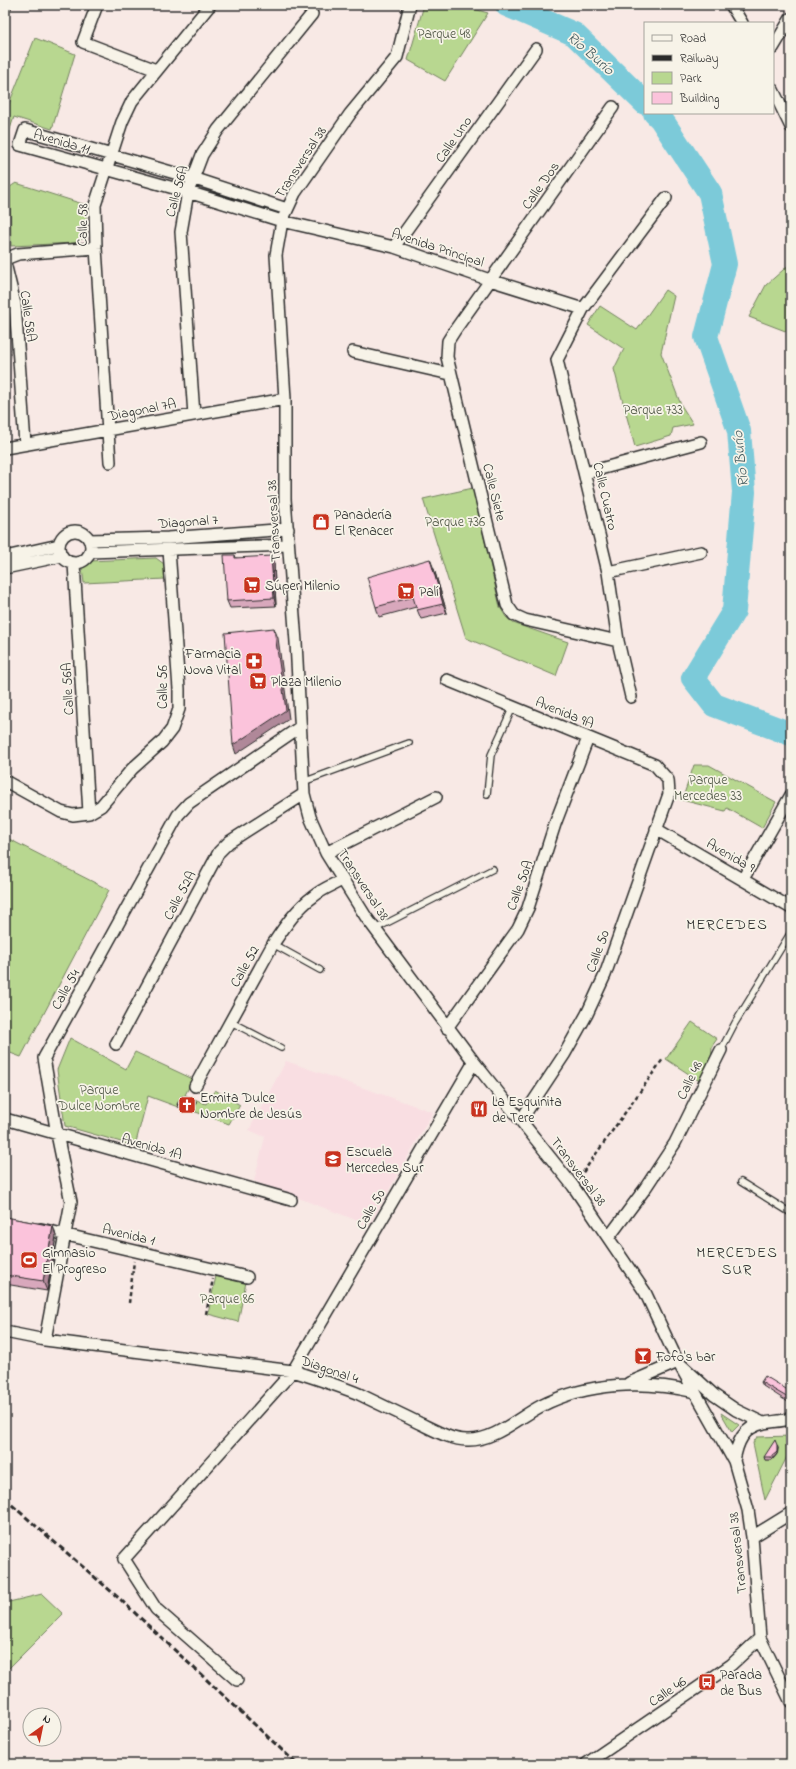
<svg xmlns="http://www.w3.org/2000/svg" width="796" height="1769" font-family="'Indie Flower',sans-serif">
	<rect width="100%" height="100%" fill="#f8e9e5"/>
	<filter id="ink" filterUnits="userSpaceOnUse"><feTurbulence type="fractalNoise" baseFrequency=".025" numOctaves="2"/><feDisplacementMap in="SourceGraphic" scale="8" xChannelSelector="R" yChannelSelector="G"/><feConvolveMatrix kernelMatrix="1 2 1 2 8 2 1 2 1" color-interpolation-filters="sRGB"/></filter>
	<g filter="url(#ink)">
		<!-- built -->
		<path fill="#f9dee2" d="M 286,1061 L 433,1112 L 369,1225 L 254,1181 L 265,1137 L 249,1130 Z"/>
		<!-- green -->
		<path fill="#b8d790" stroke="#72815e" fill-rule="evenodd" d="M 424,5 L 460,5 L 488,13 L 445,81 L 408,60 Z
			M 35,38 L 75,54 L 52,129 L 14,117 L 6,141 L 5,140 L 5,114 Z
			M 16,183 L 86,205 L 87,233 L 81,240 L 74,243 L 11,246 L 10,187 Z
			M 791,263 L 791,327 L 788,332 L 749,317 L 766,285 Z
			M 665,290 L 674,296 L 661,353 L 681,405 L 693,424 L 673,428 L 671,436 L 635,447 L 614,369 L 624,349 L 588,325 L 600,306 L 637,330 Z
			M 473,488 L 500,607 L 506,617 L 513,623 L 568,642 L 556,676 L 466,638 L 423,499 Z
			M 156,558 L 164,564 L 165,579 L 84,583 L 82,568 L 90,561 Z
			M 694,765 L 709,765 L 776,802 L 762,828 L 727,808 L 725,811 L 682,800 Z
			M 5,837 L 109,890 L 21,1057 L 5,1051 Z
			M 692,1022 L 717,1039 L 712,1046 L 711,1069 L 704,1084 L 666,1059 Z
			M 70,1038 L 126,1069 L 135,1052 L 193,1079 L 185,1095 L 206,1104 L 215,1090 L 240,1105 L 229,1124 L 193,1111 L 196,1104 L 182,1099 L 178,1107 L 148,1096 L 135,1146 L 65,1126 L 57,1070 Z
			M 216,1276 L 246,1282 L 238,1322 L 208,1314 Z
			M 721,1413 L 739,1425 L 732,1432 Z
			M 791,1436 L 791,1449 L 765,1500 L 753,1443 L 757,1437 ZM 775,1442 C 781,1449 778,1455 772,1460 L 765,1460 Z
			M 42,1594 L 63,1614 L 5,1672 L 5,1603 Z"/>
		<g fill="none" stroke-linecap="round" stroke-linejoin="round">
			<!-- river -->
			<path stroke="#7ccad9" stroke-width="24" d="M 507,5 L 574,34 L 645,103
				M 655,113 L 661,119 L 710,193 L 725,264 L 706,337 L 739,431 L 744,492 L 734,611 L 693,678 L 714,705 L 791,734"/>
			<defs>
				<path id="lane" d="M 303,782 L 409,743
					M 487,794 L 491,755 L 513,707
					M 375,929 L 493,869
					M 273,944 L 320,970
					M 231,1022 L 281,1048
					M 721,1050 L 735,1023 L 791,932
					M 741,1182 L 791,1213"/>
				<path id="street" d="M 97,5 L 83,42 L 156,70
					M 410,5 L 397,57 L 350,114 L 295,193 L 282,221 L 276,255 L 285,399 L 285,499 L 296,642 L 304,794 L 310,817 L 326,853 L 366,917 L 474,1062 L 573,1186 L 645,1292 L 678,1362 L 734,1461 L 748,1510 L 752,1537 L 760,1638 L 791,1702
					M 731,5 L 742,23
					M 5,6 L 5,5
					M 773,48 L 791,18
					M 773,90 L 791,127
					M 613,107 L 455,330 L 448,341 L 447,357 L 507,605 L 514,615 L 525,620 L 618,641
					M 287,209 L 192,178 L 25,130 L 20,145 L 188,192 L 282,221 L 394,247 L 490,280 L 583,309
					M 394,247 L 536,49
					M 5,259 L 18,254 L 96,248
					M 5,263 L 15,304 L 25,444
					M 353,352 L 450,374
					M 194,415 L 181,232 L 188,192 L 202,155 L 218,130 L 312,14
					M 5,448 L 285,399
					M 110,462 L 96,248 L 95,205 L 122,122 L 132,101 L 210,5
					M 585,473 L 701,442
					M59 547a16 16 0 1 1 32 0a16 16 0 1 1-32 0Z
					M 89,540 L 168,538 L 288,529
					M 90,552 L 288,545
					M 5,557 L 59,545
					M 74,563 L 89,813
					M 5,568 L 62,556
					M 608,572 L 701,552
					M 447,680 L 655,765 L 668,780 L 669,794 L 605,975 L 587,1014 L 564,1055 L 521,1120
					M 631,697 L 618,641 L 608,572 L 557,360 L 583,309 L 666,198
					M 5,781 L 61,812 L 73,815 L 89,813 L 101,806 L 132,769 L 162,742 L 172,729 L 179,709 L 179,689 L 169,550
					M 656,829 L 791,908
					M 326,853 L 436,797
					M 743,879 L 791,795
					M 447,1028 L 518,929 L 528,908 L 555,824 L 588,738
					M 116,1044 L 219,852 L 229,842 L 304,794
					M 195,1086 L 273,944 C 285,926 297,908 314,896 C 322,889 333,885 342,880
					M 5,1119 L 291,1200
					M 41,1229 L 247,1277
					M 609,1237 L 644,1190 L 675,1143 L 721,1050
					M 5,1332 L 45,1340 L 293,1371 C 315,1378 337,1385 359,1394 C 379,1404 399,1413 419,1423 C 434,1430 451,1440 467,1440 C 494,1441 518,1418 541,1406 C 588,1382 644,1380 695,1392
					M 45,1340 L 71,1202 L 57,1134 L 44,1058 L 178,815 L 189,803 L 300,727
					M 629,1383 L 678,1362 L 714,1395 L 736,1410 L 763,1423
					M 734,1461 C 737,1443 743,1427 764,1423 C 773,1421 782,1422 791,1418
					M 752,1537 L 791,1513
					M 237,1680 L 156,1609 L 124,1559 L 293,1371 L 474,1062
					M 586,1764 L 731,1665 L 760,1638"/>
			</defs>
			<!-- lane casing -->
			<use href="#lane" stroke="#2b2b2b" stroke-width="8"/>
			<!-- street casing -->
			<use href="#street" stroke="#2b2b2b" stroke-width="14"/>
			<!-- path -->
			<path stroke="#2b2b2b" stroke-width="2.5" stroke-dasharray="4 3" stroke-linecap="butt" d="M 579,1178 L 663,1059
				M 129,1303 L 134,1261
				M 206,1314 L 213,1279"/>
			<!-- lane -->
			<use href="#lane" stroke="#f7f3e8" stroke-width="5.5"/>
			<!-- street -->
			<use href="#street" stroke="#f7f3e8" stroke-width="11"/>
			<!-- rail -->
			<path stroke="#2b2b2b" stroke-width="3" stroke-dasharray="6 3" stroke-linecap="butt" d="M 5,1499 L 121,1600 L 297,1764"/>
		</g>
		<!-- wall -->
		<path fill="#d8a8bc" stroke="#2b2b2b" d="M 235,555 L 236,558 L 274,563 L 276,606 L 230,608 L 227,601 Z
			M 434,569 L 447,613 L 421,619 L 416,607 L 379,617 L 376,607 Z
			M 177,1104 L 196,1104 L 193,1111 L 178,1107 Z
			M 5,1217 L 53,1226 L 56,1236 L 47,1291 L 5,1284 Z
			M 761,1382 L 791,1392 L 791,1404 L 763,1386 Z
			M 778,1448 L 777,1454 L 772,1460 L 765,1460 L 764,1457 Z"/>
		<!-- shaded-wall -->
		<path fill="#b08899" stroke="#2b2b2b" d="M 271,556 L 274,563 L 276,606 L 274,598 Z
			M 430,559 L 434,569 L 447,613 L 443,604 Z
			M 274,628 L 278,638 L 289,719 L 236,754 L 233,745 Z
			M 196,1102 L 196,1104 L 193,1111 L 192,1109 Z
			M 53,1226 L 56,1236 L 47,1291 L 43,1281 Z
			M 777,1445 L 778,1448 L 777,1454 L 772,1460 L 771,1457 Z"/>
		<!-- building -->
		<path fill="#fbc3db" stroke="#2b2b2b" d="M 224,555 L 235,555 L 235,558 L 271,556 L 274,598 L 227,601 Z
			M 430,559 L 443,604 L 417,610 L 413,597 L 376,607 L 367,577 Z
			M 274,628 L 286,710 L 233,745 L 225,633 Z
			M 182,1096 L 196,1102 L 192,1109 L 177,1104 Z
			M 5,1217 L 53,1226 L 43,1281 L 5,1275 Z
			M 765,1376 L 791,1392 L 791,1397 L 790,1399 L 761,1382 Z
			M 775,1440 L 777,1445 L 777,1452 L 771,1457 L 764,1457 Z"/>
	</g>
	<!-- icons -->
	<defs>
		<symbol id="shop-square" viewBox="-11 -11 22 22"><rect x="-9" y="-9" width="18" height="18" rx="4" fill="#c8321e" stroke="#f7f3e8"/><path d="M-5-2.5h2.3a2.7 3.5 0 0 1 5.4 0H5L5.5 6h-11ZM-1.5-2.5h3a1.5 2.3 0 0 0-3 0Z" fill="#fff"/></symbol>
		<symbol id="supermarket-square" viewBox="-11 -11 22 22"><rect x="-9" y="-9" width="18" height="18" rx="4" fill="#c8321e" stroke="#f7f3e8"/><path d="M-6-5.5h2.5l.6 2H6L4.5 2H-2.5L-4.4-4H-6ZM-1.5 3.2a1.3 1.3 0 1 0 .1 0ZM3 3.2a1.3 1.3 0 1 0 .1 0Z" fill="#fff"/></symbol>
		<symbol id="pharmacy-square" viewBox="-11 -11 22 22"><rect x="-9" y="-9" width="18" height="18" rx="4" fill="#c8321e" stroke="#f7f3e8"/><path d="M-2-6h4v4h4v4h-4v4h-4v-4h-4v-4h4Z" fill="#fff"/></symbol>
		<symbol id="church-square" viewBox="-11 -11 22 22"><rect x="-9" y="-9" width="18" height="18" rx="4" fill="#c8321e" stroke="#f7f3e8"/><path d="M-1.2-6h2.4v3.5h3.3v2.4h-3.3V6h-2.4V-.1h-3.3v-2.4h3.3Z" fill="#fff"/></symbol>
		<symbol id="restaurant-square" viewBox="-11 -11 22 22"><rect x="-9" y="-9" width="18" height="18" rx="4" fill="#c8321e" stroke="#f7f3e8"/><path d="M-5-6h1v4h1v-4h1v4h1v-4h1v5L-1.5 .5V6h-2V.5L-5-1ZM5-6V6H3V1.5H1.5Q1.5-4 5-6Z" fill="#fff"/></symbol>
		<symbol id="school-square" viewBox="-11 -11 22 22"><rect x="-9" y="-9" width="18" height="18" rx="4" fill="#c8321e" stroke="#f7f3e8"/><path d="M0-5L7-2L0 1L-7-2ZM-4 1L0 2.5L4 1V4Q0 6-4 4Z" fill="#fff"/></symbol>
		<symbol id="stadium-square" viewBox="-11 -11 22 22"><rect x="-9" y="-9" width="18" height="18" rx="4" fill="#c8321e" stroke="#f7f3e8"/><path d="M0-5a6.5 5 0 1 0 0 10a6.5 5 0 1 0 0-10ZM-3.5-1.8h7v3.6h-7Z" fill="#fff"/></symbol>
		<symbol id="bar-square" viewBox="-11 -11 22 22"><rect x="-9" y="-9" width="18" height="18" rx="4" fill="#c8321e" stroke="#f7f3e8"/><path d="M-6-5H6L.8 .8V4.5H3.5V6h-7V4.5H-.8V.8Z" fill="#fff"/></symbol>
		<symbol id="bus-square" viewBox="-11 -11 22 22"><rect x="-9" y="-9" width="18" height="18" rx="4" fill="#c8321e" stroke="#f7f3e8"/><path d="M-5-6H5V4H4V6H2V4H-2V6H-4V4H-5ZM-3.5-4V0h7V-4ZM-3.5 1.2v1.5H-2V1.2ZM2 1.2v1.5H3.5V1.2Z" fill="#fff"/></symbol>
	</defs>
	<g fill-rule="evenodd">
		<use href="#shop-square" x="311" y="512" width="20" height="20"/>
		<use href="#supermarket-square" x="242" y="575" width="20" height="20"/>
		<use href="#supermarket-square" x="396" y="581" width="20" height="20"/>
		<use href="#pharmacy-square" x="244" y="651" width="20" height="20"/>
		<use href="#supermarket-square" x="248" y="671" width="20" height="20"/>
		<use href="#church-square" x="177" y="1095" width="20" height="20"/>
		<use href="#restaurant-square" x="469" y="1099" width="20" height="20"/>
		<use href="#school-square" x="323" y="1149" width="20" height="20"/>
		<use href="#stadium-square" x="19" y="1250" width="20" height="20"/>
		<use href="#bar-square" x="633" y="1346" width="20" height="20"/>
		<use href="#bus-square" x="697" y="1672" width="20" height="20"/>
	</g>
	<g text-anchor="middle" stroke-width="3.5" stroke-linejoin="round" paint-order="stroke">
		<!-- park labels -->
		<g font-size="14" fill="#4e5644" stroke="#f7f3e8">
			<text x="444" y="38">Parque 48</text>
			<text x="653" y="414">Parque 733</text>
			<text x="455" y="526">Parque 736</text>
			<text x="708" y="784">Parque<tspan x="708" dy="16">Mercedes 33</tspan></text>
			<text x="99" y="1094">Parque<tspan x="99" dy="16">Dulce Nombre</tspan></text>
			<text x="227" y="1303">Parque 86</text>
		</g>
		<!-- street labels -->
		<g font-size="14" fill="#2b2b2b" stroke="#f7f3e8">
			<text transform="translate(453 139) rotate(-55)" y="5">Calle Uno</text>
			<text transform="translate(62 141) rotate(16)" y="5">Avenida 11</text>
			<text transform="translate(300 162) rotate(-57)" y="5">Transversal 38</text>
			<text transform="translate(540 185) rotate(-55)" y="5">Calle Dos</text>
			<text transform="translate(176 191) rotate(-75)" y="5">Calle 56A</text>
			<text transform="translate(82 225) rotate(-89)" y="5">Calle 58</text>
			<text transform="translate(438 247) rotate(18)" y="5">Avenida Principal</text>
			<text transform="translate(29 316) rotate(82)" y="5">Calle 58A</text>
			<text transform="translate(142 409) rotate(-11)" y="5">Diagonal 7A</text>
			<text transform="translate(495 492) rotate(76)" y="5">Calle Siete</text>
			<text transform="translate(606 496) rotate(77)" y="5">Calle Cuatro</text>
			<text transform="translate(188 521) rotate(-4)" y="5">Diagonal 7</text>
			<text transform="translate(273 521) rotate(-93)" y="5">Transversal 38</text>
			<text transform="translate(162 687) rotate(-90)" y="5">Calle 56</text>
			<text transform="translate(67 689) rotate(-93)" y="5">Calle 56A</text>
			<text transform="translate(565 712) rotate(22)" y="5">Avenida 9A</text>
			<text transform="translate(731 855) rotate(30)" y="5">Avenida 9</text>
			<text transform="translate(364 884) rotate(57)" y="5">Transversal 38</text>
			<text transform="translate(519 885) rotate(-70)" y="5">Calle 50A</text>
			<text transform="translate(179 895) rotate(-62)" y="5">Calle 52A</text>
			<text transform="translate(597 951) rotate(-70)" y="5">Calle 50</text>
			<text transform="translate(244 966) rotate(-61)" y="5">Calle 52</text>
			<text transform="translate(65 989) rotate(-61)" y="5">Calle 54</text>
			<text transform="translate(689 1080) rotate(-64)" y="5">Calle 48</text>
			<text transform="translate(152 1146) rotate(16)" y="5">Avenida 1A</text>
			<text transform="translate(579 1171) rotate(53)" y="5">Transversal 38</text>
			<text transform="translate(370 1209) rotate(-60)" y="5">Calle 50</text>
			<text transform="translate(129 1234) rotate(13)" y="5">Avenida 1</text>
			<text transform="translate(330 1369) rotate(19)" y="5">Diagonal 4</text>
			<text transform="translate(737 1553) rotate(-96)" y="5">Transversal 38</text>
			<text transform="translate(667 1691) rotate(-34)" y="5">Calle 46</text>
		</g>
		<!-- poi labels -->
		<g font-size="14" fill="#2b2b2b" stroke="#f7f3e8" text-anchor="start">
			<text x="334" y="519">Panadería<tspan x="334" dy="16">El Renacer</tspan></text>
			<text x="265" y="590">Súper Milenio</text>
			<text x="419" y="596">Palí</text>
			<text x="241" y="658" text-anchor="end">Farmacia<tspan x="241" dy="16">Nova Vital</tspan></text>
			<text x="271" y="686">Plaza Milenio</text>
			<text x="200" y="1102">Ermita Dulce<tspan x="200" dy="16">Nombre de Jesús</tspan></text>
			<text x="492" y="1106">La Esquinita<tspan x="492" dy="16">de Tere</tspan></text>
			<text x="346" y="1156">Escuela<tspan x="346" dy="16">Mercedes Sur</tspan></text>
			<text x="42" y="1257">Gimnasio<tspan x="42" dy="16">El Progreso</tspan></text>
			<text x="656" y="1361">Fofo's bar</text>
			<text x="720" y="1679">Parada<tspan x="720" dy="16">de Bus</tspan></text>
		</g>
		<!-- water labels -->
		<g font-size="15" font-style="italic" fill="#435b5f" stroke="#f7f3e8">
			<text transform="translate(591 53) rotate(41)" y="5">Río Burío</text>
			<text transform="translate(740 459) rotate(-96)" y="5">Río Burío</text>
		</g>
		<!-- neighbourhood labels -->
		<g font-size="15" letter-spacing="1" fill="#2b2b2b" stroke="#f7f3e8">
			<text x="727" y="929">MERCEDES</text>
			<text x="737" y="1257">MERCEDES<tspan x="737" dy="17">SUR</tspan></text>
		</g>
	</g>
	<!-- margin -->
	<rect width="796" height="1769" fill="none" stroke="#f7f3e8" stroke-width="20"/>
	<rect x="10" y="10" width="776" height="1749" fill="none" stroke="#2b2b2b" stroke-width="1.5" filter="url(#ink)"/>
	<!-- legend -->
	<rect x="644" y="22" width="130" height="92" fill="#f7f3e8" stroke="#a5a39c"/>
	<rect x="652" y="35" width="20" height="6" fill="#f7f3e8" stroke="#a5a39c"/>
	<text x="680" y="42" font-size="12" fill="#2b2b2b">Road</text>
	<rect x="652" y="55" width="20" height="6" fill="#2b2b2b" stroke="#a5a39c"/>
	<text x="680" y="62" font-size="12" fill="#2b2b2b">Railway</text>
	<rect x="652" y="72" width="20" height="12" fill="#b8d790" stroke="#a5a39c"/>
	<text x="680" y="82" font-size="12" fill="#2b2b2b">Park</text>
	<rect x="652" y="92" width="20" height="12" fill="#fbc3db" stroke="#a5a39c"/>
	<text x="680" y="102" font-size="12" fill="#2b2b2b">Building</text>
	<!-- north arrow -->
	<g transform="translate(42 1727) rotate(33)"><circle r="19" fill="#f7f3e8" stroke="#a5a39c"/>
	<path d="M0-3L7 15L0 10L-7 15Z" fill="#c8321e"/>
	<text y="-6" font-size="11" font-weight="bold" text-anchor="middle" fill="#2b2b2b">N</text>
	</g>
</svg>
